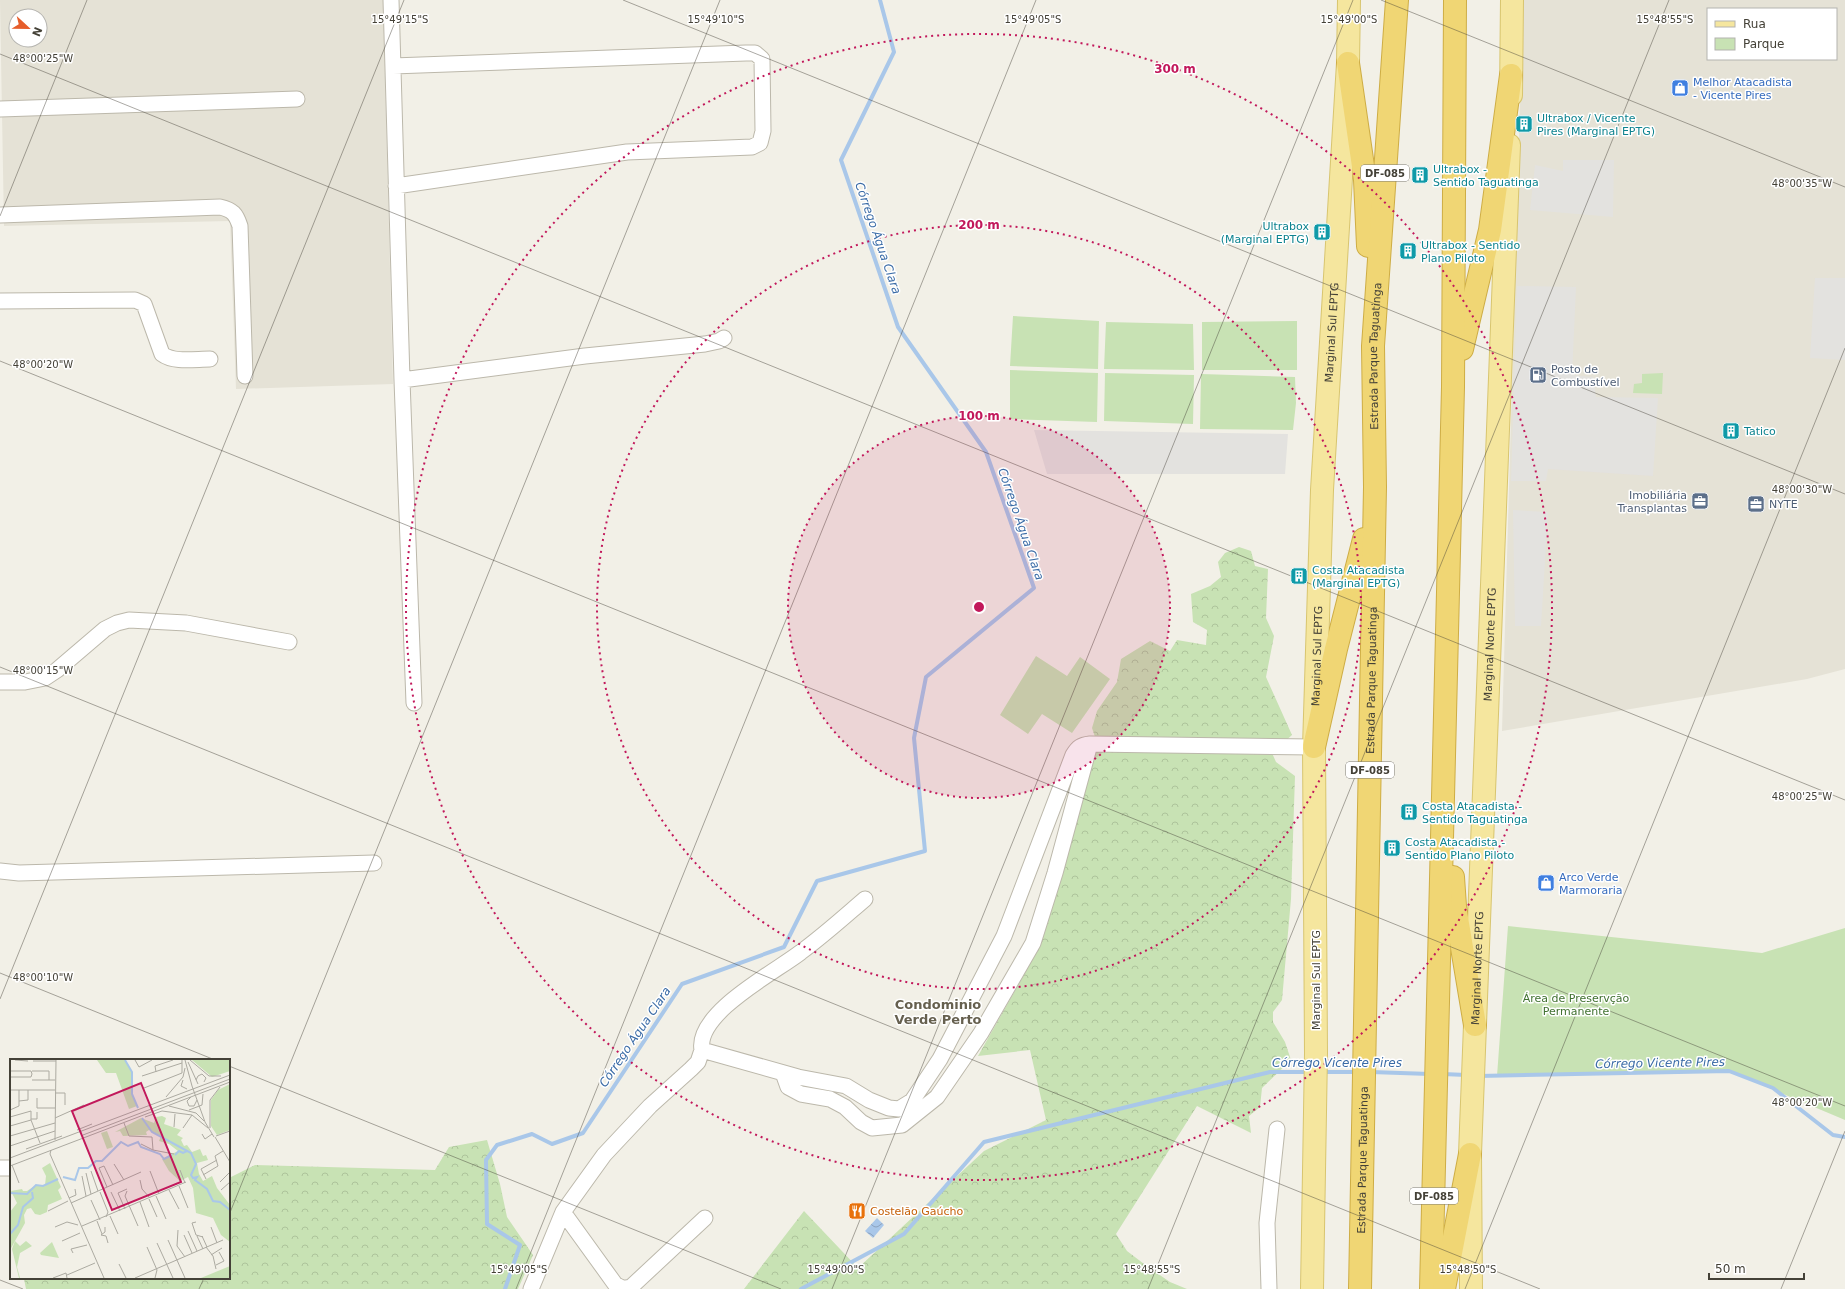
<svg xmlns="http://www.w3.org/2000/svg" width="1845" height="1289" font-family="'DejaVu Sans',sans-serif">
	<defs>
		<pattern id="forest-crowns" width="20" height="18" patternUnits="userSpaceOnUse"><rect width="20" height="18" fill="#c8e2b4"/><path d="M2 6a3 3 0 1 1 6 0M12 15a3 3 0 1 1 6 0" fill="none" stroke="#adc39b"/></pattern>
		<pattern id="water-waves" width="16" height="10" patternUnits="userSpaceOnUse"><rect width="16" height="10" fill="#a9c7e9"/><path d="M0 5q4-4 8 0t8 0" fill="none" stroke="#8ba3be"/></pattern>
	</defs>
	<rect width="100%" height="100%" fill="#f2f0e7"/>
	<!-- residential -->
	<path fill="#e5e2d6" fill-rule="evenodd" d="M 0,0 L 383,0 L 393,384 L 236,389 L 230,221 L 4,226 ZM 16,16 L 40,16 L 40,40 L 16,40 Z
		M 1523,0 L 1845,0 L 1845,669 L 1807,679 L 1502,731 ZM 1708,9 L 1836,9 L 1836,59 L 1708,59 Z"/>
	<!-- green -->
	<path fill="#c8e2b4" d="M 1013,316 L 1099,321 L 1098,369 L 1010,366 Z
		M 1297,321 L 1297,370 L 1202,370 L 1202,322 Z
		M 1106,322 L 1193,324 L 1194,370 L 1104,369 Z
		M 1010,370 L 1098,373 L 1097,422 L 1010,419 Z
		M 1105,373 L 1194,375 L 1193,424 L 1104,421 Z
		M 1663,373 L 1662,394 L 1633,393 L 1634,384 L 1642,383 L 1642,374 Z
		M 1201,374 L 1295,377 L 1296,403 L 1293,430 L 1200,429 Z
		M 1036,656 L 1067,676 L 1080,657 L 1110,679 L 1072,733 L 1042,714 L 1028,734 L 1000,715 Z
		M 1508,926 L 1762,953 L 1845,928 L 1845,1120 L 1729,1071 L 1497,1076 Z"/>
	<!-- forest -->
	<path fill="url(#forest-crowns)" d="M 1239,547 L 1251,551 L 1255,566 L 1268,569 L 1266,618 L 1274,636 L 1266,677 L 1292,735 L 1272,753 L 1276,762 L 1295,776 L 1291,899 L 1282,1000 L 1273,1012 L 1273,1022 L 1285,1042 L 1291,1060 L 1262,1088 L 1260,1107 L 1249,1116 L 1251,1133 L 1197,1106 L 1116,1234 L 1127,1251 L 1148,1267 L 1170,1282 L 1187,1289 L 744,1289 L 804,1211 L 858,1268 L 984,1151 L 1046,1120 L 1030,1050 L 978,1056 L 1039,948 L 1063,874 L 1083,780 L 1095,758 L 1095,737 L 1092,728 L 1097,711 L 1117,682 L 1121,659 L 1150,641 L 1170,651 L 1177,640 L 1206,645 L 1207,630 L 1193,622 L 1191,594 L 1210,586 L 1221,577 L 1218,562 L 1225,553 Z
		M 487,1140 L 500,1184 L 507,1217 L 533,1255 L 518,1289 L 26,1289 L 24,1279 L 27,1278 L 229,1278 L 229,1178 L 255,1165 L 435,1170 L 449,1147 Z"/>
	<!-- parking -->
	<path fill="#e3e2df" d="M 1563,160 L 1614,160 L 1613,217 L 1530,210 L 1535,165 L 1563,171 Z
		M 1815,278 L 1845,278 L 1845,360 L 1810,358 Z
		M 1517,286 L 1576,287 L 1572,375 L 1593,377 L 1596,397 L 1658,398 L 1653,476 L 1548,469 L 1546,481 L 1511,481 Z
		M 1034,430 L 1288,434 L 1285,474 L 1047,474 Z
		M 1513,510 L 1548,512 L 1541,626 L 1515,626 Z"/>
	<!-- water -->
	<path fill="url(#water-waves)" d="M 877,1218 L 884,1225 L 873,1238 L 865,1231 Z"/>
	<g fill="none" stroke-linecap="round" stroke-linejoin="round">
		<!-- stream -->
		<path stroke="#a9c7e9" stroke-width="4" d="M 1323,1072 L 1358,1072
			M 1371,1072 L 1430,1074
			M 1443,1074 L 1466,1075
			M 1479,1076 L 1729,1071 L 1773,1088 L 1833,1135 L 1845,1137
			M 505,1289 L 520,1245 L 487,1224 L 486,1160 L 497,1145 L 532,1134 L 552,1144 L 583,1133 L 682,984 L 784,947 L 817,881 L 925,851 L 914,738 L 926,677 L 1034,588 L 986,452 L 898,327 L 841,160 L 894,52 L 880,0
			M 801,1289 L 904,1234 L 984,1142 L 1270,1072 L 1310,1072"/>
		<defs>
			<path id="street" d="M 391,0 L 402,380 L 414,703
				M 393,66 L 746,53 L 755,53 L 762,59 L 763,131 L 760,143 L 752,147 L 627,152 L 396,186
				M 0,109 L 297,99
				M 0,215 L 220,207 C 233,210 236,214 240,226 L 245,376
				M 0,301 L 135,300 L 144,304 L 162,354 C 174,363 195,359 210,359
				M 402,380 L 585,356 L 705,344 L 719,341 L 724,338
				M 0,682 L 25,682 L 45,678 L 57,670 L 105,629 L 117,623 L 129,620 L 186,623 L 289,642
				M 0,871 L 19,873 L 374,863
				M 865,899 C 844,917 823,936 801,952 C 777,971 695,1013 702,1050 L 798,1077 L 846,1086 L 869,1100 L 889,1108 L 899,1109 L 912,1101 L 940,1059 L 1004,936 L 1073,755 C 1078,747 1081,745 1090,744 L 1314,747
				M 783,1073 L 788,1087 L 801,1094 L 830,1099 L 845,1107 L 861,1122 L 872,1128 L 902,1125 L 937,1097 L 981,1033 L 1033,943 L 1055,873 L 1090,744
				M 0,1168 L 11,1168
				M 563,1212 L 615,1284 C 621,1288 624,1289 631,1287 L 705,1218
				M 531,1289 L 563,1212 L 604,1155 L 650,1106 L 691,1069 L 698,1062 L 702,1050
				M 1269,1289 L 1267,1223 L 1277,1129"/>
			<g id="primary">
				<path d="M 1511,95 L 1512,0"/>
				<path id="s1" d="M 1312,1289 L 1316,1053 L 1314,747 L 1322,490 L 1348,63 L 1349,0"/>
				<path id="s2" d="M 1471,1289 L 1470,1154 L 1509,145"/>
			</g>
			<g id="highway">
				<path d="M 1348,63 L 1365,180 L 1368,246"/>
				<path d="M 1462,349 L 1490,230 L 1511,75"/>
				<path d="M 1314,747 L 1336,649 L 1364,539"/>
				<path d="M 1453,877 L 1455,906 L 1475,1025"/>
				<path id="s3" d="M 1360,1289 L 1375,487 L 1373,346 L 1397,0"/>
				<path d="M 1431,1289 L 1453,387 L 1455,0"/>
				<path d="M 1444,1289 L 1470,1154"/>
			</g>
		</defs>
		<!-- street casing -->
		<use href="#street" stroke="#bcb8ab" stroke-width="17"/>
		<!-- primary casing -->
		<use href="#primary" stroke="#d8c56f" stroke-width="24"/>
		<!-- highway casing -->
		<use href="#highway" stroke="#cead45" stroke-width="24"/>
		<!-- street -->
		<use href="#street" stroke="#fff" stroke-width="15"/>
		<!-- primary -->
		<use href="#primary" stroke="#f5e69e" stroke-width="22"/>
		<!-- highway -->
		<use href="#highway" stroke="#f0d674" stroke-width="22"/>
	</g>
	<!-- ticks -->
	<path fill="none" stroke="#444137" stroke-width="1" stroke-opacity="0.45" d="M 623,0 L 1845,494M 1381,0 L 1845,187M 0,54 L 1845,800M 0,216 L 87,0M 0,361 L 1845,1106M 0,667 L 1540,1289M 0,973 L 215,1060M 0,999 L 404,0M 229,1066 L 781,1289M 229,1215 L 720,0M 0,1280 L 23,1289M 199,1289 L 204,1278M 516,1289 L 1036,0M 832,1289 L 1353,0M 1148,1289 L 1669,0M 1465,1289 L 1845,348M 1781,1289 L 1845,1131"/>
	<!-- distance rings -->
	<circle cx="979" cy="607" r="191" fill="#c2185b" fill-opacity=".12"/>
	<g fill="none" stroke="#c2185b" stroke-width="2" stroke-dasharray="2 4">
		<circle cx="979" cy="607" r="191"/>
		<circle cx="979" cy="607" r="382"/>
		<circle cx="979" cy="607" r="573"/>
	</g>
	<!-- icons -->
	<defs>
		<symbol id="shop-square" viewBox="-11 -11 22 22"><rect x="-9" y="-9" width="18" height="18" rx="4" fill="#3f7fe0" stroke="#fff"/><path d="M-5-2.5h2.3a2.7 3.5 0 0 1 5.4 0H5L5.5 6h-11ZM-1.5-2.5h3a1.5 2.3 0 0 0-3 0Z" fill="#fff"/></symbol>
		<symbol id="building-square" viewBox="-11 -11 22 22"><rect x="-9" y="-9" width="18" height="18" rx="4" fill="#0f9aa8" stroke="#fff"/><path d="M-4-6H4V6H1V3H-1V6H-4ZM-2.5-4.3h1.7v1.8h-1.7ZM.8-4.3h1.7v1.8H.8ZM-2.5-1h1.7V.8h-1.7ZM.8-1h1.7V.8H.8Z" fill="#fff"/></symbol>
		<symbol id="fuel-square" viewBox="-11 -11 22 22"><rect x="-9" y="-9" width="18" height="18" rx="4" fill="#5c6f8a" stroke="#fff"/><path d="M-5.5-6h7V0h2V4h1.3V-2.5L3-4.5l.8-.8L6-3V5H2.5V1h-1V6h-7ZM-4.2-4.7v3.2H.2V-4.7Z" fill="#fff"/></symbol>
		<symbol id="office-square" viewBox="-11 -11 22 22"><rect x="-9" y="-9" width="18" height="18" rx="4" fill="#5c6f8a" stroke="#fff"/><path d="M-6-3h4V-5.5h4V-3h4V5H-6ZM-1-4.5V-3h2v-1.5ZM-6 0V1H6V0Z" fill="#fff"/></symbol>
		<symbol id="restaurant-square" viewBox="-11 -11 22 22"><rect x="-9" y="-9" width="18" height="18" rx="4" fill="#e8710a" stroke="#fff"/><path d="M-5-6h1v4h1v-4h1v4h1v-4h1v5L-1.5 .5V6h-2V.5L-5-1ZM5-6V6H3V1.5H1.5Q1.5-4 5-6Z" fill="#fff"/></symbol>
	</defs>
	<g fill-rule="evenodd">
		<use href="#shop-square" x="1670" y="78" width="20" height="20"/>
		<use href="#building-square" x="1514" y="114" width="20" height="20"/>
		<use href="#building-square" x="1410" y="165" width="20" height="20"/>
		<use href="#building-square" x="1312" y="222" width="20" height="20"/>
		<use href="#building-square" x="1398" y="241" width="20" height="20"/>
		<use href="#fuel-square" x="1528" y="365" width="20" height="20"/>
		<use href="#building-square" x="1721" y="421" width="20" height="20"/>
		<use href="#office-square" x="1690" y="491" width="20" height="20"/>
		<use href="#office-square" x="1746" y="494" width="20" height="20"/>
		<use href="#building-square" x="1289" y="566" width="20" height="20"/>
		<use href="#building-square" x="1399" y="802" width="20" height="20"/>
		<use href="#building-square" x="1382" y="838" width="20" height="20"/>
		<use href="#shop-square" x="1536" y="873" width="20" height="20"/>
		<use href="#restaurant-square" x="847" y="1201" width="20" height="20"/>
	</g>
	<g text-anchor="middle" stroke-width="3" stroke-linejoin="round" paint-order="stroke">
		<!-- shield labels -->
		<g fill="#fff" stroke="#7c7a73" stroke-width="1">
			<rect x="1361" y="165" width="48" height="16" rx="3"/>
			<rect x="1346" y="762" width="48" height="16" rx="3"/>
			<rect x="1410" y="1188" width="48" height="16" rx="3"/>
		</g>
		<g font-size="10" font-weight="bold" fill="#444137">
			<text x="1385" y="177">DF-085</text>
			<text x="1370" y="774">DF-085</text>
			<text x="1434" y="1200">DF-085</text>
		</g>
		<!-- shop labels -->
		<g font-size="11" fill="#366cbe" stroke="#fff" text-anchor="start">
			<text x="1693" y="86">Melhor Atacadista<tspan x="1693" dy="13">- Vicente Pires</tspan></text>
			<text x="1559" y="881">Arco Verde<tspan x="1559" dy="13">Marmoraria</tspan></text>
		</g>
		<!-- culture labels -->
		<g font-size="11" fill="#0d838f" stroke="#fff" text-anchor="start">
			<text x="1537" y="122">Ultrabox / Vicente<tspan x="1537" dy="13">Pires (Marginal EPTG)</tspan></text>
			<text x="1433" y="173">Ultrabox -<tspan x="1433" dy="13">Sentido Taguatinga</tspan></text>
			<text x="1309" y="230" text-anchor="end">Ultrabox<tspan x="1309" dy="13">(Marginal EPTG)</tspan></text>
			<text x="1421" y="249">Ultrabox - Sentido<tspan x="1421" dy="13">Plano Piloto</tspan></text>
			<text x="1744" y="435">Tatico</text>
			<text x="1312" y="574">Costa Atacadista<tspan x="1312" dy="13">(Marginal EPTG)</tspan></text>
			<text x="1422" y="810">Costa Atacadista -<tspan x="1422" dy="13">Sentido Taguatinga</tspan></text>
			<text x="1405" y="846">Costa Atacadista -<tspan x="1405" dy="13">Sentido Plano Piloto</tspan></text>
		</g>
		<!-- street labels -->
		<g font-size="11" fill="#444137" stroke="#fff">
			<text dy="4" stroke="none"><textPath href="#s1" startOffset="957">Marginal Sul EPTG</textPath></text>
			<text dy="4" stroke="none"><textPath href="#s3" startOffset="933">Estrada Parque Taguatinga</textPath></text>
			<text dy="4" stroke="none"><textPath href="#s2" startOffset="645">Marginal Norte EPTG</textPath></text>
			<text dy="4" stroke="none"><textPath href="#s1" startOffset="633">Marginal Sul EPTG</textPath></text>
			<text dy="4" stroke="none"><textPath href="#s3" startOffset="609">Estrada Parque Taguatinga</textPath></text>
			<text dy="4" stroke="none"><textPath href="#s2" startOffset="321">Marginal Norte EPTG</textPath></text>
			<text transform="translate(1316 980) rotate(-90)" y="4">Marginal Sul EPTG</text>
			<text dy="4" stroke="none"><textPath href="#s3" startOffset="129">Estrada Parque Taguatinga</textPath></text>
		</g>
		<!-- service labels -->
		<g font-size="11" fill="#4e5e75" stroke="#fff" text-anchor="start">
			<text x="1551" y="373">Posto de<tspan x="1551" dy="13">Combustível</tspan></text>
			<text x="1687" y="499" text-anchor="end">Imobiliária<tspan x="1687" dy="13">Transplantas</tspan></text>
			<text x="1769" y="508">NYTE</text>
		</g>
		<!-- park labels -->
		<g font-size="11" fill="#407130" stroke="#fff">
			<text x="1576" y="1002">Área de Preservção<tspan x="1576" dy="13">Permanente</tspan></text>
		</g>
		<!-- food labels -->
		<g font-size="11" fill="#c56008" stroke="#fff" text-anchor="start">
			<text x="870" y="1215">Costelão Gaúcho</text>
		</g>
		<!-- water labels -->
		<g font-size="12" font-style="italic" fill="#3a6ba6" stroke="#fff">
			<text transform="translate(878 238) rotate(71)" y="4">Córrego Água Clara</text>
			<text transform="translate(1021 524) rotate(71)" y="4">Córrego Água Clara</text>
			<text transform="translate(635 1037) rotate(-56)" y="4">Córrego Água Clara</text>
			<text x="1337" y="1067">Córrego Vicente Pires</text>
			<text transform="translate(1660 1063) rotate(-1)" y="4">Córrego Vicente Pires</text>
		</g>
		<!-- quarter labels -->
		<g font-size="13" font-weight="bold" fill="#66604f" stroke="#fff">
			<text x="938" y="1009">Condominio<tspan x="938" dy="15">Verde Perto</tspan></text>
		</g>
	</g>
	<!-- overview -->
	<g transform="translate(10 1059)">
		<rect width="220" height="220" fill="#f2f0e7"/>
		<path d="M 87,1 L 115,1 L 122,13 L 122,35 L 127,47 L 119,50 L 106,14 L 96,14 ZM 182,1 L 220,1 L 220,12 L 202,18 ZM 220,25 L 220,71 L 207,76 L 201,67 L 201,41 L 208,31 ZM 97,72 L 103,88 L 97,90 L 91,74 ZM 5,182 L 10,187 L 16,182 L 22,187 L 10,194 L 7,208 L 10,219 L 9,219 L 2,190 ZM 42,183 L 49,199 L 31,196 L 30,194 Z" fill="#c8e2b4"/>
		<path d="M 152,57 L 156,59 L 154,65 L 171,71 L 167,76 L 173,79 L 171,81 L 174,87 L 177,86 L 182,93 L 190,90 L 193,97 L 196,96 L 198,101 L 187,104 L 189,115 L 193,122 L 202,117 L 207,129 L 220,146 L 220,183 L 211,176 L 203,159 L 186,154 L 183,129 L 178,118 L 170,122 L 159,112 L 152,100 L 168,92 L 159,85 L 149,82 L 151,77 L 139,71 L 136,73 L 137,76 L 113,77 L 110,72 L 105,73 L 131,59 L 144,64 L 146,58 ZM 40,104 L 51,128 L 48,131 L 52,140 L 38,146 L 37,153 L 30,156 L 25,155 L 21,149 L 17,150 L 14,156 L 15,164 L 0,191 L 0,153 L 7,144 L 1,132 L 12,130 L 13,132 L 17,132 L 26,126 L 35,126 L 36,117 L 32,109 ZM 220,207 L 220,219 L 191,219 Z" fill="#c8e2b4"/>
		<path fill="none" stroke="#a9c7e9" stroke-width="2" d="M 115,1 L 122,13 L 122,35 L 128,49M 132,59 L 142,73 L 181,94 L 186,105 L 181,116 L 183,119 L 187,118 L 185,121 L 197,130 L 203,142 L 210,143 L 220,151M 165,96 L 169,92 L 173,94 L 177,92M 53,118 L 65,121 L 69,109 L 78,109 L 86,102 L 92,102 L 111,83 L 118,87 L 128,83 L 131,88 L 150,95 L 154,100 L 162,96M 0,134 L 17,135 L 26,126 L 33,127 L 48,120M 0,175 L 8,166 L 13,148 L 23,139 L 22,133"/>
		<path fill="none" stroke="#acaaa1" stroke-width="1" d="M 5,1 L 18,2M 125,1 L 129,8 L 142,1M 175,1 L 182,27 L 195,63 L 204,78M 180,1 L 199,17 L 211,17M 23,2 L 46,2M 178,3 L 188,25M 0,12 L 21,12 L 22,15 L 21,18 L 0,18M 22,12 L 39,12 L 39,21M 146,13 L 145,7 L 163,1M 132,17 L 172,4M 22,21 L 45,21M 173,21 L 171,27 L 177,30M 186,21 L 188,17 L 192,15 L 196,19 L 194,23M 134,29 L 172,14 L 172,1M 0,31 L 45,31M 45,34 L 55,34 L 55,46M 156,38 L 173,18 L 175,9M 181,38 L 177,42 L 179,47 L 184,47 L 187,41M 27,39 L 27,49 L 45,49M 9,42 L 18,41 L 18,31M 159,47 L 186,54 L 194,62M 0,51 L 9,47 L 9,31M 179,51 L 192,46 L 193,35M 0,58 L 21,52 L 21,61 L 30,84M 135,58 L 152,52 L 182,56M 45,59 L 74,46M 21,60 L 27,60 L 27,53M 114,64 L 119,77 L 142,78 L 143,91 L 131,85M 0,67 L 21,61M 164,68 L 165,55M 173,69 L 182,56 L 198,69M 200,69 L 200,41 L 210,28M 67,71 L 82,65M 192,75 L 195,80 L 202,75M 73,76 L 220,20M 0,77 L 45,64M 206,77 L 220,72M 205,78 L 220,103M 45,81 L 46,1M 0,87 L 45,72M 16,90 L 52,77M 41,91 L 40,95 L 94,219M 143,91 L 164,95M 0,99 L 220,16M 104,105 L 114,121M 2,106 L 9,124M 0,107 L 220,23M 170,111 L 175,124M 81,112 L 88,132M 140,112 L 149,135M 76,114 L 81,135M 193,116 L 208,107 L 205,97 L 213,92M 72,117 L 76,137M 196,120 L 191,110 L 207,101M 130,121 L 132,130 L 140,139M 210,123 L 220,113M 169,127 L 178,149M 97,128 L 89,109 L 94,107 L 103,126M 159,131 L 169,150M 211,131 L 220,123M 117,132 L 115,137 L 128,167M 90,133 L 98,153 L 96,158M 101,133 L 110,152M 146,137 L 156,160M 59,139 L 66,136 L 65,130M 139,140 L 147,158M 81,141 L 90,161M 130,143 L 139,168M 61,144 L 131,113M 115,150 L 108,134 L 117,130M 38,152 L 58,142M 100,157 L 108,175M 87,162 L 92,175M 186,163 L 182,164 L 186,176 L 193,178M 72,167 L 176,123M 45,168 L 57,163 L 68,166M 95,168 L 95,173 L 91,176 L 96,177 L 98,184M 201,168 L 207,184M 168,171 L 167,187 L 175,198M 178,172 L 187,192M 174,176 L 182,194M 187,177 L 193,190M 192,177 L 197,188M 158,181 L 175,219M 52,182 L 70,174M 147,184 L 163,219M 137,188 L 147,211 L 145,219M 196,188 L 203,197 L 206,210M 63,194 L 61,190 L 77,186M 201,196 L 212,189M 109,205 L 116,219M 206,206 L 214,202 L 209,193M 57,216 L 85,204M 43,219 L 56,214 L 57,219M 125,219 L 213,181"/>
		<path fill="#c2185b" fill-opacity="0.15" stroke="#c2185b" stroke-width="2" d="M 131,24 L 171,123 L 102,151 L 62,52 Z"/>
		<rect width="220" height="220" fill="none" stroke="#444137" stroke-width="2"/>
	</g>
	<g font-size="10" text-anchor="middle" fill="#444137" stroke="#fff" stroke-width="3" stroke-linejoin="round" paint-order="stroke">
		<text x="1033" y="23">15°49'05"S</text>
		<text x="1665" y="23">15°48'55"S</text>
		<text x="400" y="23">15°49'15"S</text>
		<text x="716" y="23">15°49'10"S</text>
		<text x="1349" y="23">15°49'00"S</text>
		<text x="43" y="62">48°00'25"W</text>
		<text x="1802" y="187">48°00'35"W</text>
		<text x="43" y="368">48°00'20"W</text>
		<text x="1802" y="493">48°00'30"W</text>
		<text x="43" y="674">48°00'15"W</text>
		<text x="1802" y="800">48°00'25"W</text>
		<text x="43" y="981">48°00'10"W</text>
		<text x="1802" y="1106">48°00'20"W</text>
		<text x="519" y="1273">15°49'05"S</text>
		<text x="836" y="1273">15°49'00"S</text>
		<text x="1152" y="1273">15°48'55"S</text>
		<text x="1468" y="1273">15°48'50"S</text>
	</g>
	<circle cx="979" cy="607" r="6" fill="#c2185b" stroke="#fff" stroke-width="2"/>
	<g font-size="12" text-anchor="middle" font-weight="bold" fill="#c2185b" stroke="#fff" stroke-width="3" stroke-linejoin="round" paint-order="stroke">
		<text x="1175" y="73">300 m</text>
		<text x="979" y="229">200 m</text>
		<text x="979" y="420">100 m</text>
	</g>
	<!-- legend -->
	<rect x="1707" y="8" width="130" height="52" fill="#ffffff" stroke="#b4b3af"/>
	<rect x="1715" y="21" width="20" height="6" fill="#f5e69e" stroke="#b4b3af"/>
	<text x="1743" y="28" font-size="12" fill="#444137">Rua</text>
	<rect x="1715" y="38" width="20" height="12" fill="#c8e2b4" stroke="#b4b3af"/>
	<text x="1743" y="48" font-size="12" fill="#444137">Parque</text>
	<!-- north arrow -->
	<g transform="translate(28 28) rotate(112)"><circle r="19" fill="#ffffff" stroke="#b4b3af"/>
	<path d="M0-3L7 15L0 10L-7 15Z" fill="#e65d2b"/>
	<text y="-6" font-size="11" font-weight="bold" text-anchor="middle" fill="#444137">N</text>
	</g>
	<!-- scale -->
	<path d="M1709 1273v6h95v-6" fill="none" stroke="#444137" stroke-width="2"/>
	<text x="1715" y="1273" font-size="12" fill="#444137" stroke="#ffffff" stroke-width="3" paint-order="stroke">50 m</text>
</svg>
